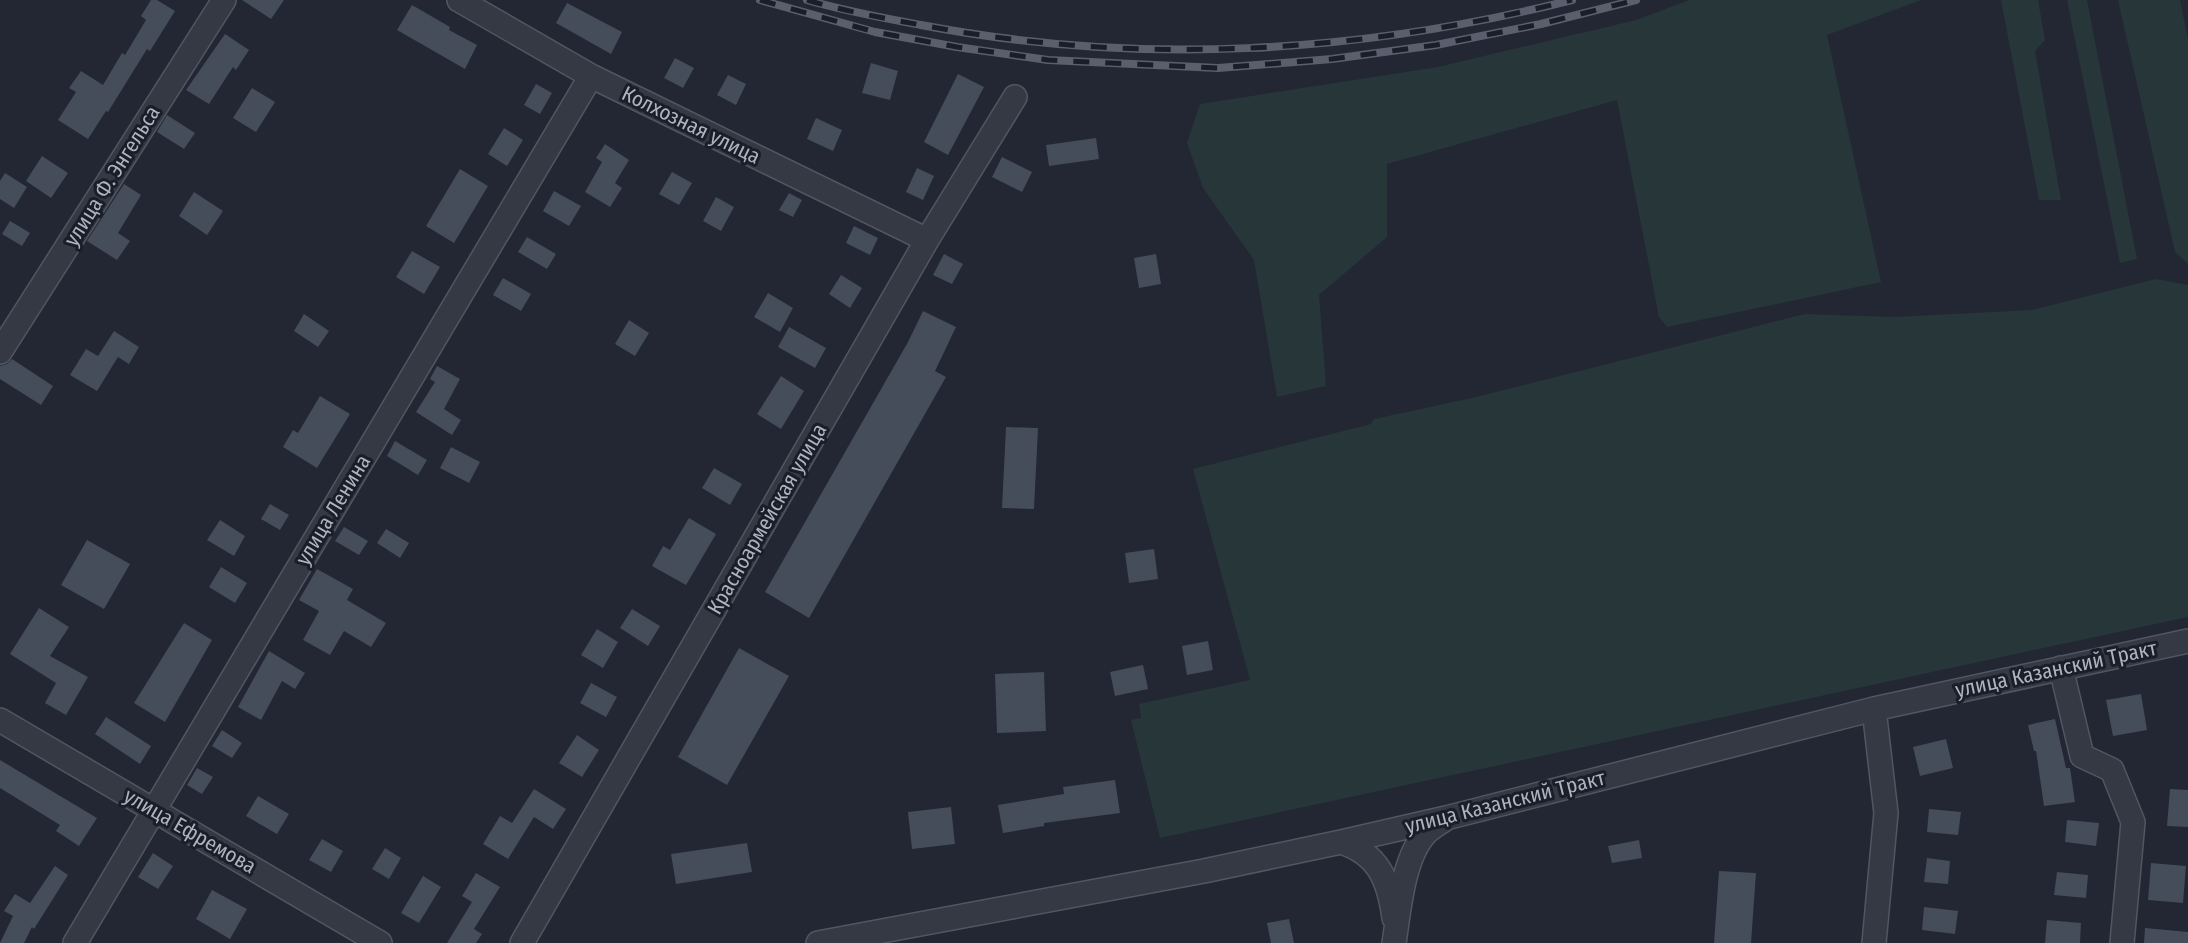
<svg xmlns="http://www.w3.org/2000/svg" width="2188" height="943" font-family="'Fira Sans Condensed',sans-serif">
	<rect width="100%" height="100%" fill="#222733"/>
	<!-- green -->
	<path fill="#273638" d="M 1690,0 L 1921,0 L 1827,35 L 1881,282 L 1667,327 L 1659,317 L 1617,100 L 1387,164 L 1387,237 L 1319,295 L 1326,386 L 1277,397 L 1254,260 L 1203,188 L 1187,143 L 1200,104 L 1438,67 L 1636,20 Z
		M 2001,0 L 2038,0 L 2045,40 L 2035,51 L 2061,200 L 2039,200 Z
		M 2067,0 L 2087,0 L 2137,259 L 2120,263 Z
		M 2118,0 L 2180,0 L 2188,39 L 2188,264 L 2175,252 Z
		M 2156,279 L 2188,285 L 2188,617 L 1160,838 L 1131,720 L 1141,718 L 1139,704 L 1250,680 L 1193,469 L 1371,424 L 1374,419 L 1472,398 L 1805,314 L 1894,317 L 2032,310 Z"/>
	<!-- building -->
	<path fill="#454c5a" d="M 151,0 L 157,0 L 175,11 L 150,51 L 147,49 L 108,112 L 106,111 L 88,139 L 58,120 L 76,92 L 69,88 L 81,71 L 103,85 L 122,53 L 125,55 L 146,20 L 141,16 Z
		M 242,0 L 284,0 L 271,19 Z
		M 567,3 L 622,32 L 611,54 L 556,23 Z
		M 412,5 L 450,27 L 449,30 L 477,45 L 465,69 L 397,30 Z
		M 225,34 L 249,50 L 236,70 L 233,67 L 209,104 L 186,90 Z
		M 675,58 L 694,68 L 683,88 L 664,78 Z
		M 871,63 L 898,71 L 890,100 L 862,93 Z
		M 958,74 L 984,87 L 948,155 L 924,142 Z
		M 728,75 L 746,84 L 736,105 L 717,95 Z
		M 536,84 L 552,93 L 540,114 L 524,105 Z
		M 252,88 L 275,102 L 256,132 L 233,118 Z
		M 167,115 L 195,133 L 184,149 L 157,132 Z
		M 816,118 L 842,130 L 833,151 L 807,139 Z
		M 504,128 L 523,140 L 507,166 L 488,154 Z
		M 1096,138 L 1099,159 L 1049,166 L 1046,145 Z
		M 605,144 L 629,160 L 615,183 L 622,188 L 610,207 L 585,192 L 602,162 L 596,158 Z
		M 42,156 L 68,173 L 51,198 L 26,181 Z
		M 1002,157 L 1032,172 L 1022,192 L 992,177 Z
		M 917,168 L 934,176 L 923,200 L 906,192 Z
		M 460,169 L 488,186 L 454,243 L 426,226 Z
		M 672,172 L 692,183 L 679,205 L 659,194 Z
		M 5,173 L 27,187 L 14,208 L 0,199 L 0,181 Z
		M 124,184 L 141,195 L 118,233 L 130,241 L 117,260 L 87,241 Z
		M 554,191 L 581,206 L 569,226 L 543,211 Z
		M 194,192 L 223,211 L 207,235 L 179,216 Z
		M 789,193 L 802,200 L 793,217 L 779,210 Z
		M 716,197 L 734,207 L 721,231 L 703,221 Z
		M 10,221 L 30,233 L 22,246 L 2,234 Z
		M 854,226 L 878,238 L 870,255 L 846,243 Z
		M 527,237 L 556,254 L 547,269 L 518,252 Z
		M 412,251 L 440,267 L 424,294 L 396,277 Z
		M 944,254 L 963,264 L 952,284 L 933,275 Z
		M 1156,254 L 1161,284 L 1139,288 L 1134,258 Z
		M 841,275 L 862,288 L 850,308 L 829,294 Z
		M 503,278 L 531,294 L 521,311 L 493,295 Z
		M 768,293 L 793,308 L 780,332 L 754,317 Z
		M 923,311 L 956,327 L 935,371 L 946,377 L 809,618 L 765,592 L 908,342 Z
		M 304,314 L 329,331 L 318,347 L 294,331 Z
		M 629,320 L 649,333 L 635,356 L 615,344 Z
		M 789,327 L 826,348 L 815,368 L 778,347 Z
		M 114,331 L 139,347 L 129,364 L 118,357 L 97,391 L 70,375 L 86,349 L 98,356 Z
		M 12,359 L 53,386 L 41,405 L 0,379 L 0,366 L 7,364 Z
		M 437,366 L 460,379 L 444,409 L 461,420 L 452,435 L 416,412 L 435,382 L 430,379 Z
		M 781,376 L 804,391 L 781,429 L 757,414 Z
		M 320,396 L 350,414 L 317,468 L 283,447 L 293,430 L 298,433 Z
		M 1006,427 L 1038,428 L 1034,509 L 1002,508 Z
		M 395,441 L 427,460 L 418,475 L 387,456 Z
		M 451,447 L 480,462 L 469,483 L 440,468 Z
		M 714,468 L 742,484 L 730,505 L 702,488 Z
		M 270,504 L 289,515 L 280,530 L 261,519 Z
		M 689,518 L 716,534 L 686,585 L 652,566 L 663,546 L 670,550 Z
		M 220,520 L 245,536 L 234,556 L 207,540 Z
		M 344,527 L 368,541 L 359,555 L 335,541 Z
		M 386,529 L 409,543 L 400,558 L 377,543 Z
		M 87,540 L 130,564 L 104,609 L 61,585 Z
		M 1154,549 L 1158,579 L 1129,583 L 1125,553 Z
		M 221,567 L 247,583 L 235,603 L 209,587 Z
		M 317,569 L 353,589 L 347,600 L 386,623 L 371,647 L 344,631 L 330,655 L 303,640 L 319,611 L 299,600 Z
		M 39,608 L 69,627 L 50,656 L 88,677 L 66,715 L 45,703 L 56,683 L 10,654 Z
		M 632,609 L 660,626 L 648,646 L 620,628 Z
		M 184,623 L 212,640 L 165,722 L 134,703 Z
		M 597,629 L 618,642 L 603,668 L 581,655 Z
		M 1208,641 L 1213,670 L 1187,675 L 1182,646 Z
		M 739,648 L 789,676 L 727,785 L 678,757 Z
		M 269,651 L 305,673 L 295,689 L 282,681 L 261,720 L 238,707 Z
		M 1143,665 L 1148,689 L 1115,696 L 1110,672 Z
		M 1044,672 L 1046,731 L 997,733 L 995,674 Z
		M 591,683 L 617,697 L 606,717 L 580,703 Z
		M 2141,694 L 2147,730 L 2113,736 L 2106,700 Z
		M 106,717 L 151,746 L 140,764 L 95,734 Z
		M 2055,719 L 2066,768 L 2070,768 L 2075,802 L 2044,806 L 2036,751 L 2034,751 L 2028,725 Z
		M 222,730 L 242,743 L 232,758 L 212,746 Z
		M 577,735 L 599,750 L 582,777 L 559,763 Z
		M 1946,739 L 1953,768 L 1920,776 L 1913,747 Z
		M 0,760 L 97,818 L 79,846 L 56,831 L 60,825 L 0,788 Z
		M 197,768 L 213,777 L 202,794 L 187,785 Z
		M 1115,780 L 1120,813 L 1044,823 L 1044,826 L 1003,833 L 998,805 L 1064,794 L 1063,787 Z
		M 534,789 L 566,809 L 553,829 L 534,817 L 508,859 L 483,844 L 500,816 L 512,823 Z
		M 2170,789 L 2188,790 L 2188,827 L 2167,826 Z
		M 258,796 L 289,814 L 277,834 L 246,816 Z
		M 951,807 L 955,844 L 912,849 L 908,812 Z
		M 1929,809 L 1961,812 L 1958,835 L 1927,832 Z
		M 2067,820 L 2099,823 L 2096,846 L 2065,842 Z
		M 322,839 L 343,851 L 331,872 L 309,860 Z
		M 1639,840 L 1642,858 L 1612,863 L 1608,846 Z
		M 747,843 L 752,872 L 676,884 L 671,854 Z
		M 385,848 L 401,858 L 389,879 L 372,869 Z
		M 153,853 L 173,866 L 158,889 L 138,877 Z
		M 1927,858 L 1950,861 L 1948,884 L 1924,882 Z
		M 2151,863 L 2186,866 L 2183,903 L 2148,900 Z
		M 55,866 L 68,875 L 34,929 L 32,927 L 24,943 L 0,943 L 13,916 L 4,911 L 15,894 L 30,903 Z
		M 1719,871 L 1756,873 L 1751,943 L 1714,943 Z
		M 2057,872 L 2088,875 L 2086,898 L 2054,895 Z
		M 476,873 L 500,887 L 474,929 L 482,934 L 476,943 L 447,943 L 472,902 L 462,896 Z
		M 423,876 L 441,887 L 419,923 L 401,913 Z
		M 212,890 L 247,909 L 230,939 L 196,919 Z
		M 1924,907 L 1958,911 L 1955,934 L 1922,930 Z
		M 1289,919 L 1294,943 L 1271,943 L 1267,923 Z
		M 2047,920 L 2081,923 L 2080,943 L 2045,943 Z
		M 2145,928 L 2188,932 L 2188,943 L 2144,943 Z"/>
	<g fill="none" stroke-linecap="round" stroke-linejoin="round">
		<defs>
			<path id="minor" d="M 459,0 L 591,76 L 927,240
				M 0,352 L 224,0
				M 2061,668 L 2082,756 L 2112,770 L 2133,822 L 2122,943
				M 1874,709 L 1886,813 L 1874,943
				M 0,720 L 380,943
				M 1341,842 C 1379,854 1389,881 1394,918
				M 75,943 L 591,76
				M 522,943 L 927,240 L 1015,97
				M 818,943 L 1204,871 L 1341,842 L 1446,818 L 1874,709 L 2188,641
				M 1394,943 C 1399,911 1403,857 1426,833 C 1431,828 1438,824 1444,820"/>
		</defs>
		<!-- minor casing -->
		<use href="#minor" stroke="#525662" stroke-width="26"/>
		<!-- minor -->
		<use href="#minor" stroke="#353944" stroke-width="23"/>
		<defs>
			<path id="rail" d="M 760,0 L 875,32 L 957,47 L 1048,60 L 1218,68 L 1332,59 L 1436,45 L 1541,24 L 1636,0
				M 807,0 C 844,11 883,18 921,25 C 1136,66 1359,54 1572,0"/>
		</defs>
		<!-- rail casing -->
		<use href="#rail" stroke="#595f6c" stroke-width="8"/>
		<!-- rail -->
		<use href="#rail" stroke="#1a1e28" stroke-width="5" stroke-dasharray="16" stroke-linecap="butt"/>
	</g>
	<g text-anchor="middle" stroke-width="6" stroke-linejoin="round" paint-order="stroke">
		<!-- street labels -->
		<g font-size="21" fill="#afb3c1" stroke="#1a1e28">
			<text transform="translate(691 125) rotate(26)" y="7">Колхозная улица</text>
			<text transform="translate(112 176) rotate(-58)" y="7">улица Ф. Энгельса</text>
			<text transform="translate(333 510) rotate(-59)" y="7">улица Ленина</text>
			<text transform="translate(767 519) rotate(-60)" y="7">Красноармейская улица</text>
			<text transform="translate(2056 669) rotate(-12)" y="7">улица Казанский Тракт</text>
			<text transform="translate(1505 802) rotate(-14)" y="7">улица Казанский Тракт</text>
			<text transform="translate(190 831) rotate(30)" y="7">улица Ефремова</text>
		</g>
	</g>
</svg>
